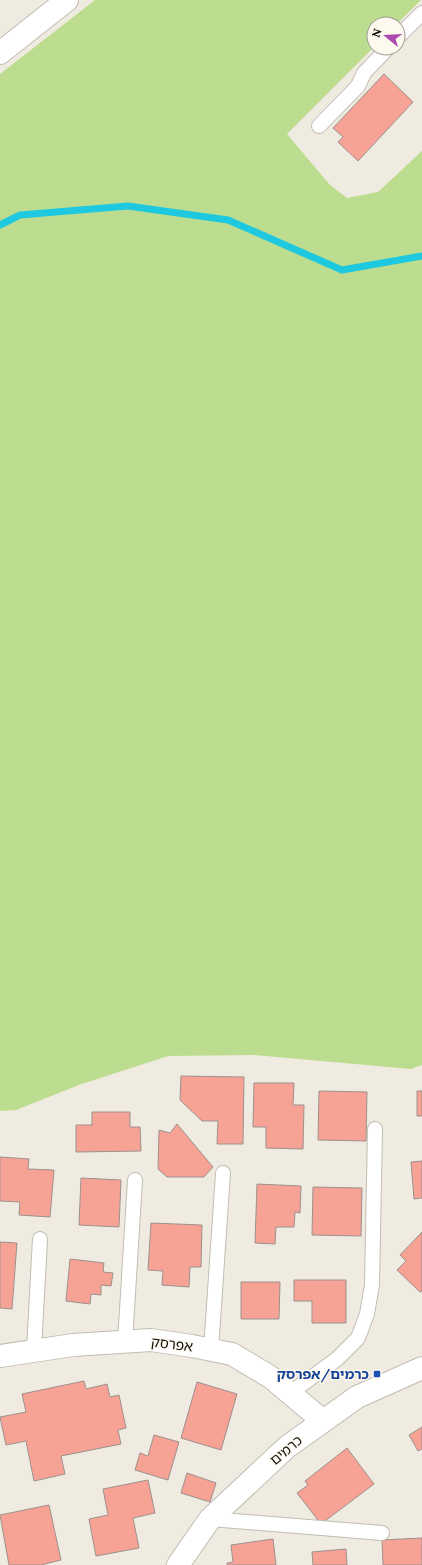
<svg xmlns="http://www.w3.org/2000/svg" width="422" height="1565" font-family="Lora,'Noto Sans Hebrew',serif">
	<rect width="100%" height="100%" fill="#f0ebe0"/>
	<!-- green -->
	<path fill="#bcdd8f" d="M 95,0 L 421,0 L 397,24 L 374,24 L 374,47 L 287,134 L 330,185 L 347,198 L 378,192 L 422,151 L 422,1065 L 411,1069 L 254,1055 L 168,1056 L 79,1085 L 16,1110 L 0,1111 L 0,74 Z"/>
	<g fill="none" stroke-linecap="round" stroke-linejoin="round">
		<!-- stream -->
		<path stroke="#1ec9df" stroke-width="7" d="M 0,225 L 20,215 L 128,206 L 228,220 L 342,270 L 422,256"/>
	</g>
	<!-- building -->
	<path fill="#f6a395" stroke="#9d908e" d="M 384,74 L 413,102 L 358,161 L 338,142 L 343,137 L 333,128 Z
		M 181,1076 L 244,1077 L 243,1144 L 217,1144 L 218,1121 L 202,1121 L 180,1100 Z
		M 254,1083 L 294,1083 L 293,1105 L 304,1105 L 303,1149 L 266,1148 L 266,1127 L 253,1127 Z
		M 319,1091 L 367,1092 L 366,1141 L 318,1140 Z
		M 417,1091 L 422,1091 L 422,1116 L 417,1116 Z
		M 92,1112 L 130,1112 L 130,1127 L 140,1127 L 141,1151 L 76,1152 L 76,1125 L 92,1125 Z
		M 177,1124 L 213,1167 L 204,1177 L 167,1177 L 158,1169 L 159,1130 L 170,1133 Z
		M 0,1157 L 29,1159 L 28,1169 L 54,1170 L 50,1217 L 19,1215 L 20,1202 L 0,1201 Z
		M 422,1161 L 422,1198 L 414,1199 L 411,1162 Z
		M 81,1178 L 121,1180 L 119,1227 L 79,1225 Z
		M 257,1184 L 301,1186 L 300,1213 L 295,1212 L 294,1227 L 276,1227 L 275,1244 L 255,1243 Z
		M 313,1187 L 362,1188 L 361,1236 L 312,1235 Z
		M 151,1223 L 202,1225 L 201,1267 L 190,1267 L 189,1287 L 162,1285 L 163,1271 L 148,1270 Z
		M 422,1232 L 422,1291 L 420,1292 L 397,1270 L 406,1261 L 400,1255 Z
		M 0,1242 L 17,1243 L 12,1309 L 0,1308 Z
		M 70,1259 L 104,1263 L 103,1272 L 113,1273 L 111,1286 L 101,1285 L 101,1295 L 91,1294 L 90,1304 L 66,1301 Z
		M 294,1280 L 346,1280 L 346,1323 L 312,1323 L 312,1301 L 294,1301 Z
		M 241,1282 L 280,1282 L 279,1319 L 241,1319 Z
		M 84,1381 L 86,1389 L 107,1384 L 110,1397 L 119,1395 L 126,1428 L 118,1430 L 121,1444 L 61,1456 L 65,1474 L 34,1481 L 26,1441 L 6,1445 L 0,1417 L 26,1412 L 22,1394 Z
		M 197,1382 L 237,1394 L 221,1450 L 181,1438 Z
		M 422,1427 L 422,1449 L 418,1451 L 409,1435 Z
		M 154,1435 L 179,1442 L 168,1480 L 135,1470 L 140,1453 L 148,1456 Z
		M 347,1448 L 374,1484 L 321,1524 L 297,1493 L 308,1485 L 305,1481 Z
		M 187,1473 L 216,1483 L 210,1502 L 181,1493 Z
		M 148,1480 L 155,1513 L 133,1518 L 139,1548 L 96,1556 L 89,1519 L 108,1515 L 103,1489 Z
		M 49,1505 L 61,1560 L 41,1565 L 9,1565 L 0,1515 Z
		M 422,1538 L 422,1565 L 383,1565 L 382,1540 Z
		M 273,1539 L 276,1565 L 227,1565 L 227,1563 L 233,1562 L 231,1545 Z
		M 346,1549 L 347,1565 L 313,1565 L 312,1552 Z"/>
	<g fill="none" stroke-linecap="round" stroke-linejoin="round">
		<defs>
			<path id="service" d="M 398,37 L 422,13
				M 319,126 L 358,86 L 364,73 L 388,48
				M 125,1342 L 135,1180
				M 34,1350 L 40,1239
				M 211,1350 L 223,1173
				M 290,1393 L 337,1359 L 358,1338 L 367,1314 L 372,1285 L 375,1129
				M 210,1519 L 382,1533"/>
			<path id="minor" d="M 0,1356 L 73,1345 L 151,1340 L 192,1346 L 232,1354 L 272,1378 L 323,1421"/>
			<path id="tertiary" d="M 178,1565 L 210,1519 L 287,1447 L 357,1397 L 422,1368"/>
			<path id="secondary" d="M 0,53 L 67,0"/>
		</defs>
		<!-- service casing -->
		<use href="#service" stroke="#c1bdb3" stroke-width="16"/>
		<!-- minor casing -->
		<use href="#minor" stroke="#c1bdb3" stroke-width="24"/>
		<!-- tertiary casing -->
		<use href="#tertiary" stroke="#c1bdb3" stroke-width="24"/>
		<!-- secondary casing -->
		<use href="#secondary" stroke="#c1bdb3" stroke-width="24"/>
		<!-- service -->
		<use href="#service" stroke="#fff" stroke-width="14"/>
		<!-- minor -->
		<use href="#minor" stroke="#fff" stroke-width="22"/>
		<!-- tertiary -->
		<use href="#tertiary" stroke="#fff" stroke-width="22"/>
		<!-- secondary -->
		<use href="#secondary" stroke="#fff" stroke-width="22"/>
	</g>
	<!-- markers -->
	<rect fill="#1a4fb4" stroke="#fdf9ee" stroke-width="1.5" x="373" y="1370" width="8" height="8" rx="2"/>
	<g text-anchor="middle" stroke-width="3" stroke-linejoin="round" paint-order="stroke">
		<!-- street labels -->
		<g font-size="14" fill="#13110e" stroke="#fdf9ee">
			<text transform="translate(172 1344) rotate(7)" y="5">אפרסק</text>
			<text transform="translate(286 1450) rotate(-40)" y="5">כרמים</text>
		</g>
		<!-- transit labels -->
		<g font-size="14" font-weight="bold" fill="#164399" stroke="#fdf9ee" text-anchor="end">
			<text x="369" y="1379">כרמים/אפרסק</text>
		</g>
	</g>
	<!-- north arrow -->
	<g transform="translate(386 36) rotate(288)"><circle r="19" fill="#fdf9ee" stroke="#9f9c94"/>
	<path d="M0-3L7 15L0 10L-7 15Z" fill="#ac4ab1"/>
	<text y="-6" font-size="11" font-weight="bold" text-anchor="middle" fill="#13110e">N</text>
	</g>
</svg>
